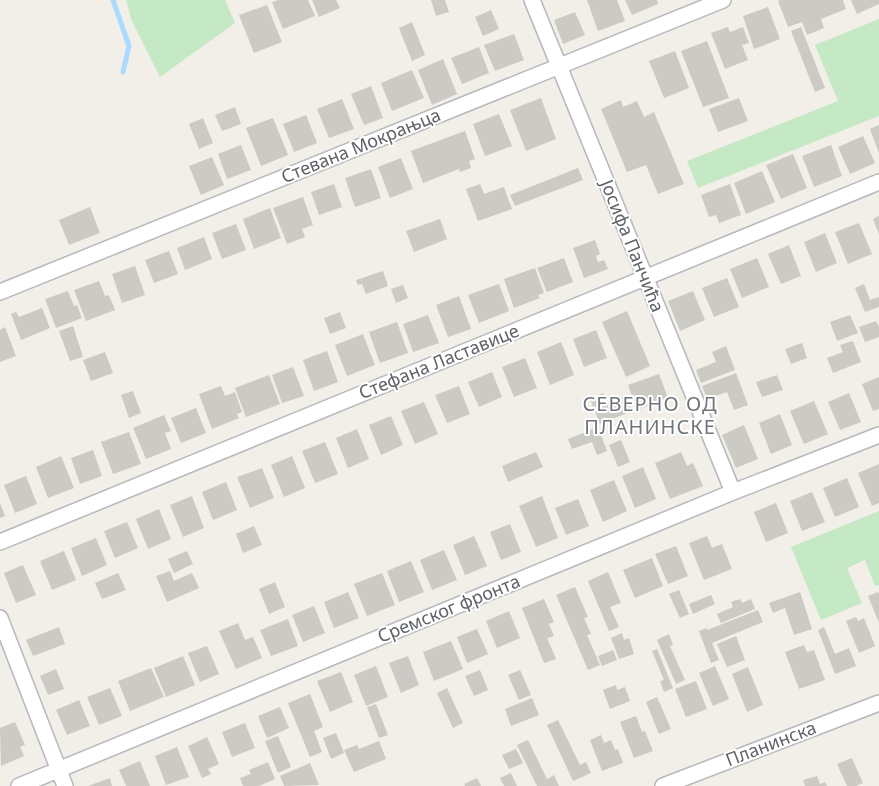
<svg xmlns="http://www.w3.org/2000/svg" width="879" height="786" font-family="'Noto Sans',sans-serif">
	<rect width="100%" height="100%" fill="#f1efe8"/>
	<!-- green -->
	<path fill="#c5e8c5" d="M 126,0 L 225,0 L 235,23 L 160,77 L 131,19 Z
		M 879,19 L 879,116 L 698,188 L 687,161 L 838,101 L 815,45 Z
		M 879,511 L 879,585 L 875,586 L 865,560 L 847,568 L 862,603 L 821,620 L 791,547 Z"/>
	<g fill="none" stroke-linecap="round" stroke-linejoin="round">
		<!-- stream -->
		<path stroke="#aadaff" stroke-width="5" d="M 113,0 L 129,46 L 123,72"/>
	</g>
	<!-- building -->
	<path fill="#cccac5" d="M 278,0 L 308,0 L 315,16 L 283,29 L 272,2 Z
		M 312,0 L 336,0 L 340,8 L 319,17 Z
		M 431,0 L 445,0 L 449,12 L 436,16 Z
		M 587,0 L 617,0 L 625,21 L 598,31 Z
		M 625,0 L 657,0 L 658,4 L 632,15 Z
		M 780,0 L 843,0 L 846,9 L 821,19 L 824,28 L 807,35 L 802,22 L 788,27 L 778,1 Z
		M 851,0 L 879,0 L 879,4 L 857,14 Z
		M 267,5 L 282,42 L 254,53 L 239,15 Z
		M 768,7 L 780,39 L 754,49 L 743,16 Z
		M 491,10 L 499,29 L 483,36 L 475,17 Z
		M 575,12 L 585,35 L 563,44 L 554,20 Z
		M 412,22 L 425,55 L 412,61 L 399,28 Z
		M 728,27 L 730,32 L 743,27 L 749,43 L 742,45 L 748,60 L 725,69 L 711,33 Z
		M 801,27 L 825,88 L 815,92 L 791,31 Z
		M 514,34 L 524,60 L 495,71 L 484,45 Z
		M 707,41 L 729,98 L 703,107 L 681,51 Z
		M 479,47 L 489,73 L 462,84 L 451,58 Z
		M 675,51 L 689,88 L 664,98 L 649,61 Z
		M 443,59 L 457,94 L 432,105 L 418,70 Z
		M 412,70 L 424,98 L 392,111 L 381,83 Z
		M 371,86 L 383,118 L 364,125 L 351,94 Z
		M 541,98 L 556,139 L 526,151 L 510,110 Z
		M 739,98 L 748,121 L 718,132 L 709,109 Z
		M 342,99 L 354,129 L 329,138 L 317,109 Z
		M 621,100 L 623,107 L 637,101 L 644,117 L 654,112 L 684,184 L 658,194 L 646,165 L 627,172 L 601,109 Z
		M 235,107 L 241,124 L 222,131 L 215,115 Z
		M 499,114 L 512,146 L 485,156 L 473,124 Z
		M 306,115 L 317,143 L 294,152 L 283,124 Z
		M 203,118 L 213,143 L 199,149 L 189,124 Z
		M 273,118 L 288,155 L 261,166 L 246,128 Z
		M 879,125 L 879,153 L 870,129 Z
		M 465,131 L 475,159 L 469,161 L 471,168 L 460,172 L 459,169 L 423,183 L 411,151 Z
		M 863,136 L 875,163 L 850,174 L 838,147 Z
		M 241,145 L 251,170 L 227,179 L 218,154 Z
		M 831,145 L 842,176 L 814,187 L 802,156 Z
		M 793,154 L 807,188 L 781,199 L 766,165 Z
		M 212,157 L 224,185 L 201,195 L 189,166 Z
		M 401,158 L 413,189 L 390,198 L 378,167 Z
		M 578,168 L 583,180 L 515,206 L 510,195 Z
		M 371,169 L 381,198 L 355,207 L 345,178 Z
		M 762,171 L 775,202 L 746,214 L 734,183 Z
		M 334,184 L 342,207 L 319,215 L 311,192 Z
		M 480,184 L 484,194 L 504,187 L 512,209 L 478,221 L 466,189 Z
		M 730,184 L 741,215 L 719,223 L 716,215 L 709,217 L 701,195 Z
		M 303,197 L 313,225 L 302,229 L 305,237 L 287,244 L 273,208 Z
		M 90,207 L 100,233 L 69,245 L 59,220 Z
		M 270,208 L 281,238 L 254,249 L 243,219 Z
		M 879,216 L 879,234 L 873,219 Z
		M 440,219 L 447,239 L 414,252 L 406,231 Z
		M 859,223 L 872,254 L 848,264 L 835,232 Z
		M 236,224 L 246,250 L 222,259 L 212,233 Z
		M 825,233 L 837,263 L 816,272 L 804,242 Z
		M 204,237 L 212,259 L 185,270 L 177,248 Z
		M 595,240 L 600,254 L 596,256 L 598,262 L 604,260 L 608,269 L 584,278 L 573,248 Z
		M 789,245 L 801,276 L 781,284 L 768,254 Z
		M 169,251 L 178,274 L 154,283 L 145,260 Z
		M 564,258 L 573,282 L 547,292 L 537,268 Z
		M 757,258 L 769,287 L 742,298 L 730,269 Z
		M 135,266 L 145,295 L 122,303 L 112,274 Z
		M 535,268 L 544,293 L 538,295 L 540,298 L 514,308 L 504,279 Z
		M 383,271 L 388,286 L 366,294 L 362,284 L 358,285 L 356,280 Z
		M 727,278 L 739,307 L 714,317 L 702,288 Z
		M 99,281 L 105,296 L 109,295 L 115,310 L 86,321 L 74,290 Z
		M 499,284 L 509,311 L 479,323 L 468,295 Z
		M 864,284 L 870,300 L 879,297 L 879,307 L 865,312 L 855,288 Z
		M 403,285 L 408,298 L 396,303 L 391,289 Z
		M 68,291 L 74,306 L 77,305 L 82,318 L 56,328 L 45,299 Z
		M 693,291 L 705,320 L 680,331 L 668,301 Z
		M 459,296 L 471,329 L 448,337 L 436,305 Z
		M 42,308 L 50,328 L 21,340 L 11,314 L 16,312 L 19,317 Z
		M 627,311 L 650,366 L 626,377 L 602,322 Z
		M 340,312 L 346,328 L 330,334 L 324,318 Z
		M 428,315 L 439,343 L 413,352 L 403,324 Z
		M 850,315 L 858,333 L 837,341 L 830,322 Z
		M 876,321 L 879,327 L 879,337 L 865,342 L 859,327 Z
		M 397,322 L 408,353 L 380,363 L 369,332 Z
		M 73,326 L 83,357 L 70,361 L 59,331 Z
		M 5,327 L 16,356 L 0,362 L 0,330 Z
		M 596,330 L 607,358 L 584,367 L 573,339 Z
		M 363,334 L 375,365 L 347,376 L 335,345 Z
		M 853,341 L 861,362 L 833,373 L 827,358 L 843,352 L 840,345 Z
		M 561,342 L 574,375 L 550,385 L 537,352 Z
		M 802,343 L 807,358 L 791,364 L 785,349 Z
		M 726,346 L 735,370 L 701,383 L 696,370 L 716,362 L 712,352 Z
		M 327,351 L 338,382 L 314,391 L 303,360 Z
		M 105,352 L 113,373 L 91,381 L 83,360 Z
		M 525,358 L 537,388 L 514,397 L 502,367 Z
		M 293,367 L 304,396 L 282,403 L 272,375 Z
		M 492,372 L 502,397 L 479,407 L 468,382 Z
		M 736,373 L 748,405 L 734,410 L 727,392 L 707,399 L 702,386 Z
		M 659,374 L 668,398 L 637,410 L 628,385 Z
		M 269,375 L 280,404 L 246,417 L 235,388 Z
		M 777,375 L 783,390 L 762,397 L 756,382 Z
		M 879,377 L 879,409 L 873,411 L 862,384 Z
		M 221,386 L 225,396 L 235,392 L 242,412 L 237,414 L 239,418 L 212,429 L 199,394 Z
		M 459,386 L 470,414 L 447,423 L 435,395 Z
		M 133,391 L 141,413 L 129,418 L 121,395 Z
		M 603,393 L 607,403 L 625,396 L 632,411 L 600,424 L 590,399 Z
		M 849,393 L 861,422 L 840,430 L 828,402 Z
		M 814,401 L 828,434 L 804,444 L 790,411 Z
		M 424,402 L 438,434 L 415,444 L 401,411 Z
		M 196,408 L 206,433 L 181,443 L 171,418 Z
		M 780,414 L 792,445 L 771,454 L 759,423 Z
		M 164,415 L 171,431 L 165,433 L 171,449 L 146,459 L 133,428 Z
		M 391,416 L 403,445 L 381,455 L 369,425 Z
		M 744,425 L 758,459 L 736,468 L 722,435 Z
		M 598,427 L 607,451 L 597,455 L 592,442 L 572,449 L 568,439 Z
		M 357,429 L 369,459 L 348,468 L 336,438 Z
		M 129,432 L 141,464 L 113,474 L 101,442 Z
		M 621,440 L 630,462 L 618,467 L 609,445 Z
		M 325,442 L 338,474 L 315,483 L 302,451 Z
		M 93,450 L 102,476 L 80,484 L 71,458 Z
		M 536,452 L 543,467 L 508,482 L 502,466 Z
		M 681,452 L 687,466 L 693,463 L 703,486 L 670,499 L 655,463 Z
		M 61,456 L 74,488 L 48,498 L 36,467 Z
		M 292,456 L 305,488 L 284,497 L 271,465 Z
		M 879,464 L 879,503 L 872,506 L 858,473 Z
		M 643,467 L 656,499 L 635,508 L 622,476 Z
		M 262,468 L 274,498 L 250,508 L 237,477 Z
		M 26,476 L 37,504 L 15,513 L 4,485 Z
		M 847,478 L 859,507 L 835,517 L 823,488 Z
		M 614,480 L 627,511 L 603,522 L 590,490 Z
		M 226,482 L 237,510 L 213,520 L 202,492 Z
		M 812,492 L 825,522 L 802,531 L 790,501 Z
		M 192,496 L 204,528 L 183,537 L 170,505 Z
		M 542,496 L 558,538 L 536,547 L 519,506 Z
		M 578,499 L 589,526 L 566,535 L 555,508 Z
		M 0,503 L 5,516 L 0,518 Z
		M 776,503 L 788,533 L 766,542 L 754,512 Z
		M 159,509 L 171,539 L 148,549 L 136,519 Z
		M 127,522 L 138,548 L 115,558 L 104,531 Z
		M 510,524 L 521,552 L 501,560 L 490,532 Z
		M 254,526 L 262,545 L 243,553 L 236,534 Z
		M 474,536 L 487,566 L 465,575 L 453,545 Z
		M 707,536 L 712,548 L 722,544 L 732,569 L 704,580 L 689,543 Z
		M 96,538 L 107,565 L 82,576 L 71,548 Z
		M 676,546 L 688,576 L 668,584 L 655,554 Z
		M 444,550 L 457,580 L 432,590 L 420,560 Z
		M 64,551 L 76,580 L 52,590 L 40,561 Z
		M 187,551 L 193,564 L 174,573 L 168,559 Z
		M 652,558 L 663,586 L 635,598 L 623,570 Z
		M 411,561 L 424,592 L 399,602 L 387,571 Z
		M 23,565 L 36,595 L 16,603 L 4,573 Z
		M 170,571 L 174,581 L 192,573 L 199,588 L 167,602 L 156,576 Z
		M 608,572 L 621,603 L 610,607 L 619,627 L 609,631 L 588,581 Z
		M 118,573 L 126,590 L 102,599 L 95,583 Z
		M 382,573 L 395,605 L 367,616 L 354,584 Z
		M 275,582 L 285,607 L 269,614 L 259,589 Z
		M 575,587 L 588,617 L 584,618 L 591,634 L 587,635 L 600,665 L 588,670 L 556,595 Z
		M 679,590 L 689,614 L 680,618 L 669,594 Z
		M 348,592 L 359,618 L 334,628 L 324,602 Z
		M 800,592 L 812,629 L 794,635 L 785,608 L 773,613 L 769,603 Z
		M 878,592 L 879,594 L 879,623 L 868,596 Z
		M 711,595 L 715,604 L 693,614 L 689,604 Z
		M 544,599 L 554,622 L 549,624 L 554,636 L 547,638 L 556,659 L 544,663 L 522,608 Z
		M 740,599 L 742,603 L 751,599 L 755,609 L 721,623 L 717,614 L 733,607 L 731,602 Z
		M 314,606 L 325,633 L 303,642 L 292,615 Z
		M 758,610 L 763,622 L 712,643 L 719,660 L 711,663 L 699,631 L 707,628 L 707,630 Z
		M 509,611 L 520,638 L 497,648 L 486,621 Z
		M 856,617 L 858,621 L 864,618 L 875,646 L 859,653 L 846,621 Z
		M 288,619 L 298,646 L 271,656 L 260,630 Z
		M 238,623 L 245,640 L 253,637 L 262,658 L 236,669 L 219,631 Z
		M 59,627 L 65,644 L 33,656 L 26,640 Z
		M 824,627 L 835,654 L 849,648 L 856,666 L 835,674 L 818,630 Z
		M 477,629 L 488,654 L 467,663 L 457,637 Z
		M 622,633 L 624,640 L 629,638 L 634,654 L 619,659 L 611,638 Z
		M 669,634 L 673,645 L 670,646 L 685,680 L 676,684 L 657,640 Z
		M 736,636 L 745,660 L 727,667 L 717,644 Z
		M 451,641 L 463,669 L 434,681 L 423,652 Z
		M 804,645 L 807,652 L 814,650 L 825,680 L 799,689 L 785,652 Z
		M 207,646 L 219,674 L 200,682 L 188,653 Z
		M 657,649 L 673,688 L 664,692 L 660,681 L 664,680 L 652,651 Z
		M 613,650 L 617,660 L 602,666 L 598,656 Z
		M 183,656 L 195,685 L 166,697 L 154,668 Z
		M 408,656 L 419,685 L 401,693 L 389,663 Z
		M 376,666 L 388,697 L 366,706 L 354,675 Z
		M 715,666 L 729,699 L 713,706 L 699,673 Z
		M 748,667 L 763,705 L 747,712 L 732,674 Z
		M 151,668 L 164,697 L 130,711 L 118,681 Z
		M 56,669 L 64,689 L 48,695 L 40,676 Z
		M 480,670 L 488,690 L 474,696 L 465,676 Z
		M 520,670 L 531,695 L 519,700 L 508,675 Z
		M 341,672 L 353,702 L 330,712 L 317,681 Z
		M 696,681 L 707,709 L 686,717 L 675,689 Z
		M 616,685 L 617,690 L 625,687 L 630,701 L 610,709 L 603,690 Z
		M 110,688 L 122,716 L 99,725 L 87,697 Z
		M 447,688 L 463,723 L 453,728 L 437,693 Z
		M 310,694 L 323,727 L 314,731 L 322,752 L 310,757 L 288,703 Z
		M 657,697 L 671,729 L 659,734 L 646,702 Z
		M 532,698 L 539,715 L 511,726 L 505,709 Z
		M 79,700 L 90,726 L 67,735 L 56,710 Z
		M 376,704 L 388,735 L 379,738 L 367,707 Z
		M 280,707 L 289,728 L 267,738 L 258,716 Z
		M 636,716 L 642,732 L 645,731 L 653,751 L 634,758 L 620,722 Z
		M 558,720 L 580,765 L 586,762 L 591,773 L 573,781 L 547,725 Z
		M 15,722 L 25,745 L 20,747 L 24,756 L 1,766 L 0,728 Z
		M 245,723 L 255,748 L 232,757 L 222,732 Z
		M 336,733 L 344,753 L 331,759 L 323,738 Z
		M 601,735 L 604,743 L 611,740 L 615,750 L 618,749 L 623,763 L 602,771 L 590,740 Z
		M 278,736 L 291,767 L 278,773 L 265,741 Z
		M 207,737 L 219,764 L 208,769 L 211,774 L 202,778 L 188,746 Z
		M 528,740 L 547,779 L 554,775 L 559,786 L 537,786 L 517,745 Z
		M 379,741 L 386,759 L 354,772 L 344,750 L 357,745 L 359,749 Z
		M 177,747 L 189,777 L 166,785 L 155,756 Z
		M 516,749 L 523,763 L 509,769 L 502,755 Z
		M 852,758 L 863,783 L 856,786 L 847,786 L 837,764 Z
		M 140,761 L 150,786 L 126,786 L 119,770 Z
		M 268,762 L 275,779 L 259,786 L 243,786 L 240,778 L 251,774 L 249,770 Z
		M 310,763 L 319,785 L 284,786 L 280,776 Z
		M 511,773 L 517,786 L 504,786 L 500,778 Z
		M 817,776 L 820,784 L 825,782 L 827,786 L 805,786 L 803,780 Z
		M 110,778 L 112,786 L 88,786 Z
		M 477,778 L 481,786 L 465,786 L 464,784 Z"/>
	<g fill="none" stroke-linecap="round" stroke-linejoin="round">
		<defs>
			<path id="minor" d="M 532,0 L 733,492
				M 0,292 L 723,0
				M 0,542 L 879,182
				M 0,618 L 65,786
				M 19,786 L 733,492 L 879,435
				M 663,786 L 879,703"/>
		</defs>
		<!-- minor casing -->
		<use href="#minor" stroke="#b5b8bc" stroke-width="18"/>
		<!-- minor -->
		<use href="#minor" stroke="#fff" stroke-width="15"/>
	</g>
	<g text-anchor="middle" stroke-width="4" stroke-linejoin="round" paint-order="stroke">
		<!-- street labels -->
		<g font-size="18" fill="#5f6368" stroke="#fff">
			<text transform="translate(361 146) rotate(-22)" y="6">Стевана Мокрањца</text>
			<text transform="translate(632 246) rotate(68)" y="6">Јосифа Панчића</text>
			<text transform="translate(439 362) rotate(-22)" y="6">Стефана Ластавице</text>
			<text transform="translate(449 609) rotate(-22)" y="6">Сремског фронта</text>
			<text transform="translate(771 744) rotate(-21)" y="6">Планинска</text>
		</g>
		<!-- quarter labels -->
		<g font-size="20" letter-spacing="1" fill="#70757a" stroke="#fff">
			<text x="650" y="411">СЕВЕРНО ОД<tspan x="650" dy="23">ПЛАНИНСКЕ</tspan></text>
		</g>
	</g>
</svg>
